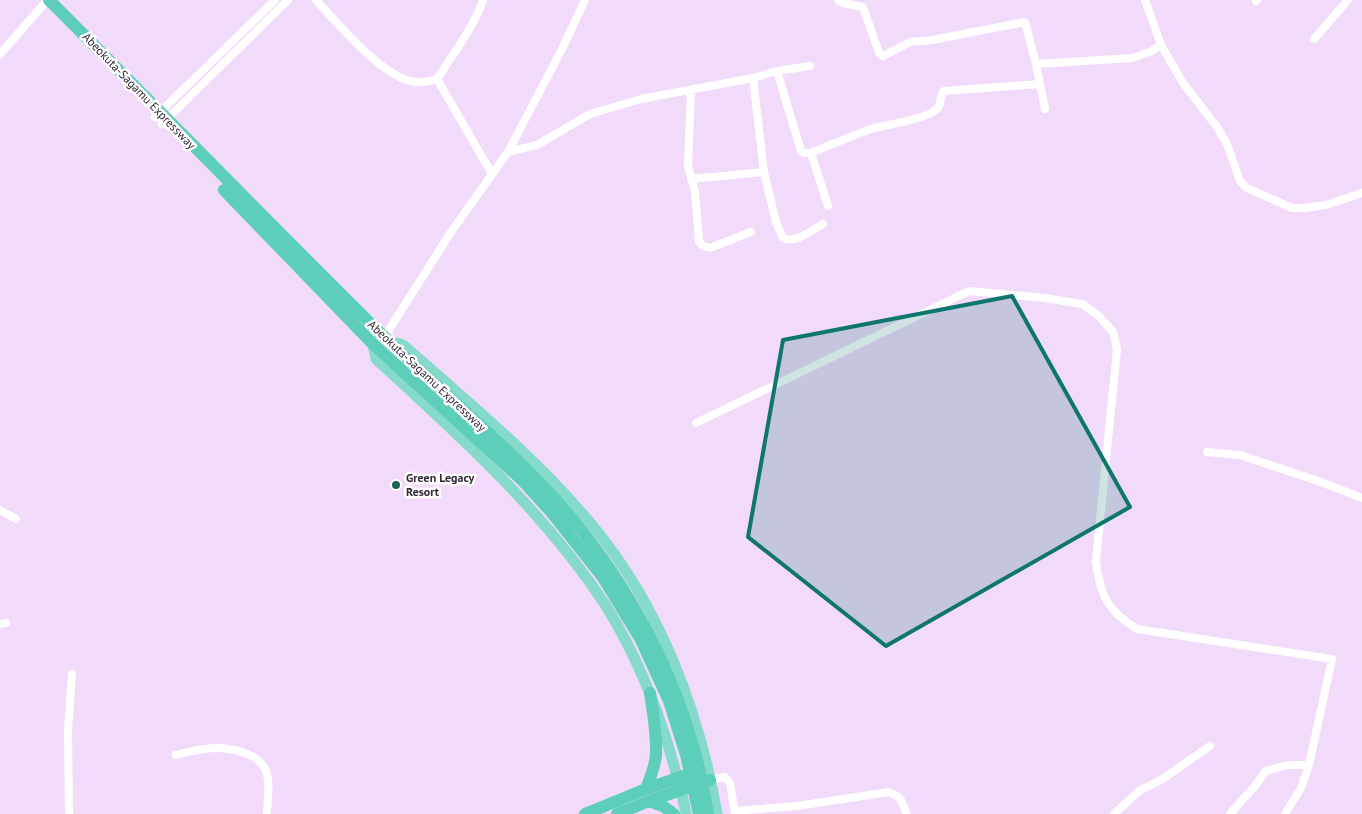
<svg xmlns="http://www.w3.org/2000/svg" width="1362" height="814" font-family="'PT Sans',sans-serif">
	<rect width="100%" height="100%" fill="#f2dafa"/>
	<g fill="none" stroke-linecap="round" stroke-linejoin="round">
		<!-- minor -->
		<path stroke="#fff" stroke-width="8" d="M 316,0 C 338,24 378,72 410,81 C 418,83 429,82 437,79 C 452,56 475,25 483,0
			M 838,0 L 843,3 L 863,7 L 879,53 L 883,56 L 910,42 L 932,40 L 1025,22 L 1036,64
			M 1145,0 L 1161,45 L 1183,83 L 1217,127 L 1227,144 L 1240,181 L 1247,188 L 1292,208 L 1305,208 L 1326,205 L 1362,193
			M 1256,1 L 1257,0
			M 1314,39 L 1348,0
			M 0,54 L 44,4
			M 777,71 L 801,151 L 805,153 L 811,153 C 830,145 849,137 868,130 C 884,125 928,119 938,108 C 942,103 939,96 944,91 L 1040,84
			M 753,78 L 764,172
			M 437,79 L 492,174
			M 691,91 L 688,166 L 695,191 L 699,241 L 703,246 L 710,248 L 751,232
			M 1045,109 L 1036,64 L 1132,58 L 1150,52 L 1161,45
			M 155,117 L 275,0
			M 162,124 L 288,0
			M 508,152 L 537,145 L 590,114 L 641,99 L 753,78 L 777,71 L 810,66
			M 811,153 L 828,206
			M 691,179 L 764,172 L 776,222 L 783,238 C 795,244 812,230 823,224
			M 387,340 L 387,333 L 449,235 L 508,152 L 562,49 L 585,0
			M 696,423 L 969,291 L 1045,298 L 1082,304 L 1098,315 L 1113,332 L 1117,349 L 1096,561 C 1100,596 1107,610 1137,629 L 1332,659 L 1309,765 L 1288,765 L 1266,771 L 1254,787 L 1230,814
			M 1207,452 L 1240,455 L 1321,482 L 1362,498
			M 0,510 L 16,519
			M 0,624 L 6,623
			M 176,755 C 188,752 203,748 215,748 C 232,748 259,753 266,771 C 271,784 267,801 267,814
			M 710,780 L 725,777 L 730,783 L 735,814
			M 735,811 L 797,806 L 889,792 L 900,798 L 907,814
			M 69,814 L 68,730 L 72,674
			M 1114,814 L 1139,791 L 1161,780 L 1210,746
			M 1285,814 L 1301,788 L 1309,765"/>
		<!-- primary -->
		<path stroke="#85dacb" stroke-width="11" d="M 387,340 L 403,345 C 468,402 536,458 592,525 C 660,607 699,710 717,814
			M 373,344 L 376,359 C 459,435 544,511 606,606 C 634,651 656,704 671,755 C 676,775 683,794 686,814"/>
		<!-- trunk -->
		<path stroke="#5cceba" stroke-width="12" d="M 49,0 C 155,106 260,214 366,319 C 419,372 477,420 530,473 C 622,564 688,685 708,814
			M 224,190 L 373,344 L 522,480 L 552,513 L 602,576 L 641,640 L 669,701 L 686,755 L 699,814
			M 646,789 C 650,778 655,767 656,755 C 657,734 653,713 650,693
			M 649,801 L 663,806 L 674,814
			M 585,814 L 646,789 L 698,771
			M 617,814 L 649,801 L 710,780"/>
	</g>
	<!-- marked area -->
	<path fill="#0f766e" fill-opacity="0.2" stroke="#0f766e" stroke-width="4" stroke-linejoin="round" d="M 1012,296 L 1130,507 L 886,646 L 748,537 L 783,340 Z"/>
	<!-- markers -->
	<circle fill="#1d6457" stroke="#fff" stroke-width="2" cx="396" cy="485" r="5"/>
	<g text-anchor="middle" stroke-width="5" stroke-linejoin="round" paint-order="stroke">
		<!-- street labels -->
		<g font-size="12" fill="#302733" stroke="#fff">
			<text transform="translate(139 91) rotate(46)" y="4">Abeokuta-Sagamu Expressway</text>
			<text transform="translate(427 376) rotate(43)" y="4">Abeokuta-Sagamu Expressway</text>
		</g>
		<!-- poi labels -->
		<g font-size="12" font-weight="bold" fill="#302733" stroke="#fff" text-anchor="start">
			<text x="406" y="482">Green Legacy<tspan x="406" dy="14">Resort</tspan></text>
		</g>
	</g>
</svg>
